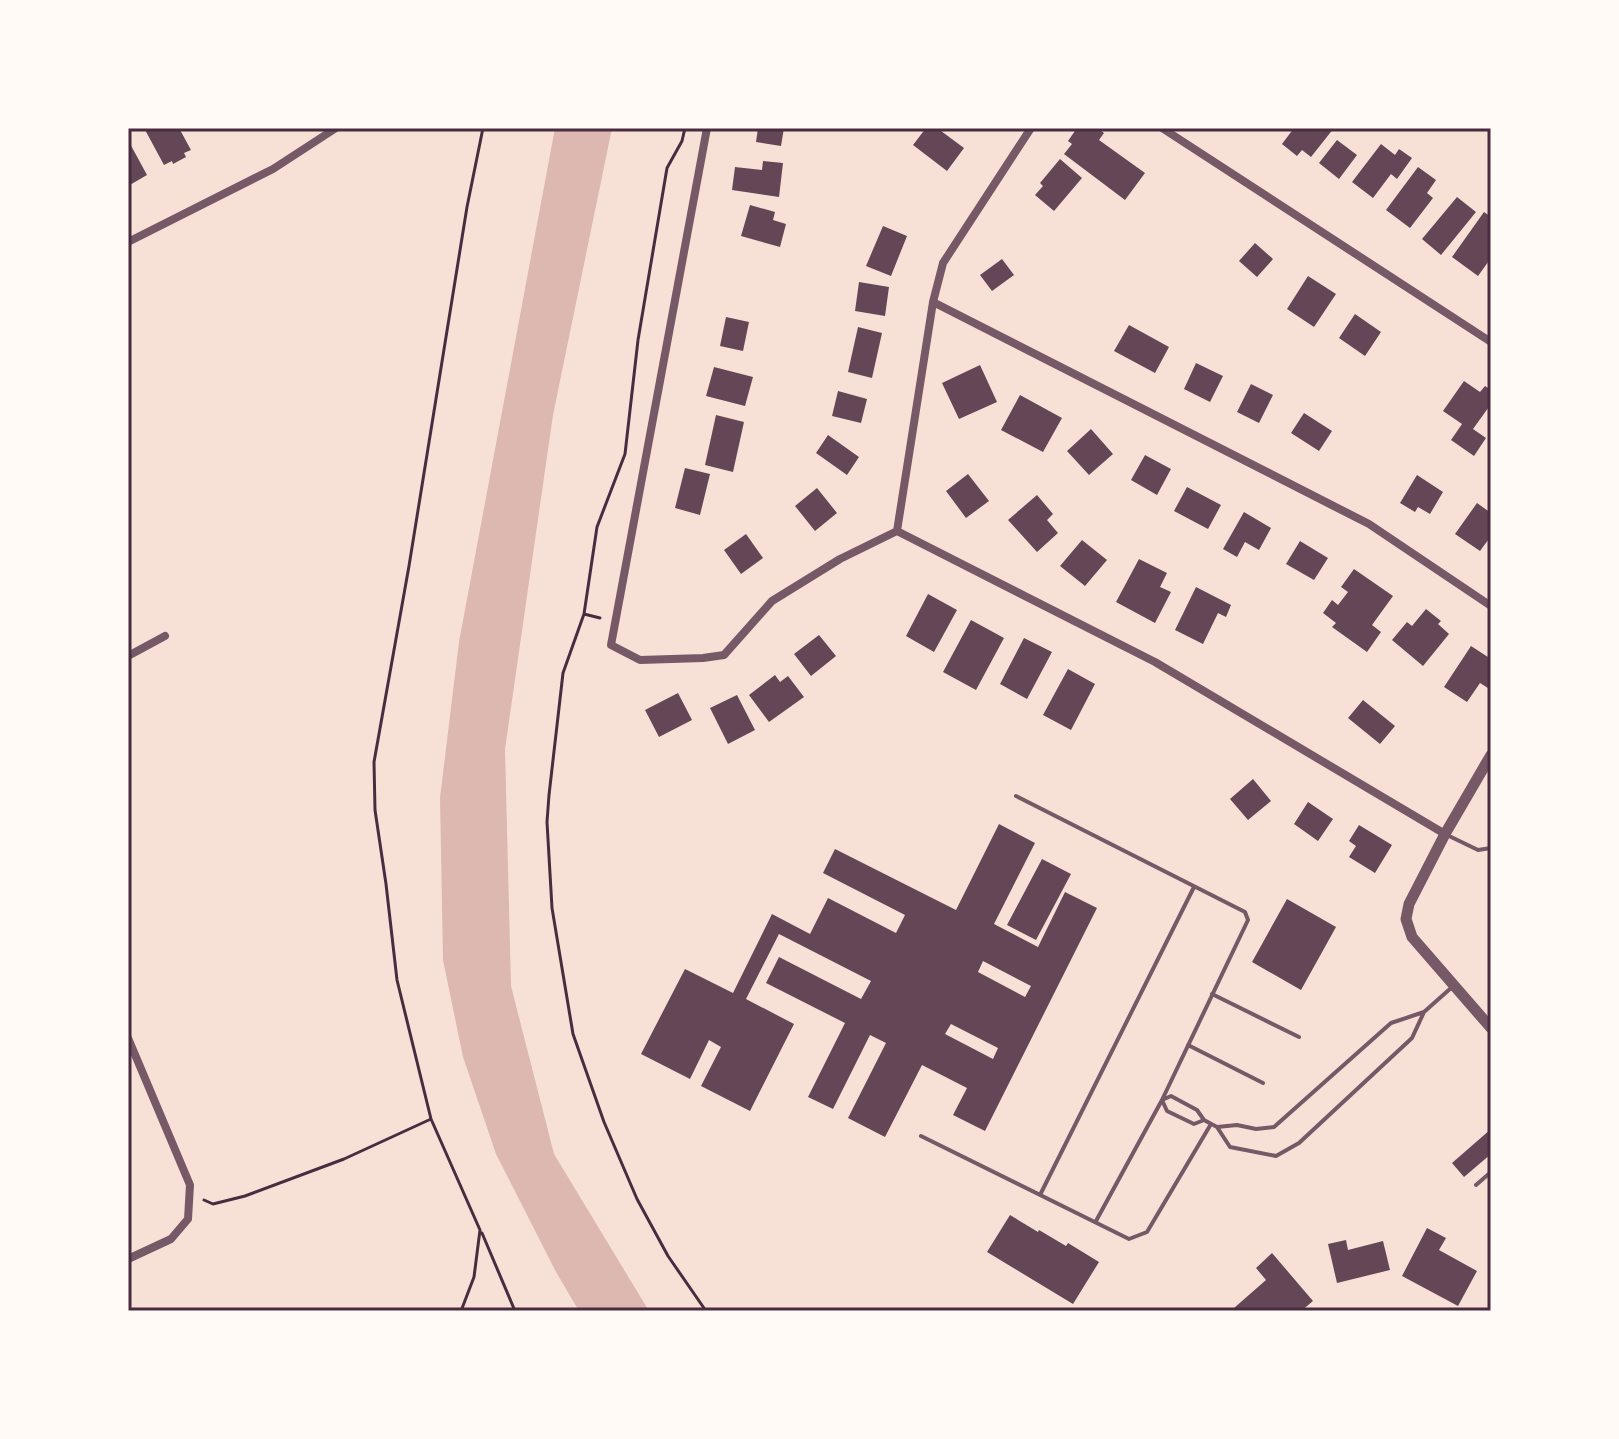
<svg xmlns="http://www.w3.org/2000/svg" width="1619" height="1439" font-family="'Roboto Serif',serif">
	<rect width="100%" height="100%" fill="#f7e1d7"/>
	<!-- water -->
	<path fill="#dcb8b0" d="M 555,128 L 612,128 L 553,415 L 505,749 L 511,986 L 554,1154 L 649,1311 L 579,1311 L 556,1272 L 496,1154 L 463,1057 L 443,960 L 440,798 L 459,642 Z"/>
	<!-- building -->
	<path fill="#644757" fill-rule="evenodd" d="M 144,128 L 179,128 L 191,150 L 184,153 L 186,157 L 173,164 L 172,161 L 164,165 Z
		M 758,128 L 784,128 L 781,146 L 756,142 Z
		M 926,128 L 937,128 L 964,148 L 947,171 L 913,145 Z
		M 1077,128 L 1097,128 L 1104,133 L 1099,140 L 1145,173 L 1125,200 L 1064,154 L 1072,144 L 1068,141 Z
		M 1294,128 L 1334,128 L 1311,157 L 1302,150 L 1297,156 L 1282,144 Z
		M 128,140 L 147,175 L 128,186 Z
		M 1337,140 L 1357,155 L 1339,179 L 1319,163 Z
		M 1381,144 L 1395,155 L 1399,149 L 1412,158 L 1397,179 L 1391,174 L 1373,198 L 1352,182 Z
		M 1060,159 L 1082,178 L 1054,211 L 1035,195 L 1043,186 L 1040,183 Z
		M 763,161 L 783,163 L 779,197 L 732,190 L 735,167 L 762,170 Z
		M 1418,167 L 1436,180 L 1427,193 L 1433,198 L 1410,228 L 1386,210 Z
		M 1457,197 L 1476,212 L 1441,255 L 1422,239 Z
		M 750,205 L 775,212 L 773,220 L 786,224 L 780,247 L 741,236 Z
		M 1484,212 L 1491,217 L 1491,258 L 1478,276 L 1452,257 Z
		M 883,226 L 907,236 L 891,276 L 866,266 Z
		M 1255,243 L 1273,259 L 1257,277 L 1239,261 Z
		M 1002,259 L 1014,275 L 992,291 L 980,275 Z
		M 1308,276 L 1336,294 L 1314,327 L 1287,309 Z
		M 859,282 L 889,287 L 885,316 L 855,311 Z
		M 1355,314 L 1381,332 L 1365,356 L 1339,338 Z
		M 726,317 L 749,322 L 743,351 L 720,346 Z
		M 1129,325 L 1169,347 L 1155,373 L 1114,351 Z
		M 858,327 L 882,333 L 872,378 L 848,372 Z
		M 1196,363 L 1223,376 L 1210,402 L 1184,389 Z
		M 980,365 L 997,402 L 959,419 L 942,383 Z
		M 714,367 L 753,377 L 745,406 L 706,396 Z
		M 1464,381 L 1480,392 L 1485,386 L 1491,390 L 1491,404 L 1473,429 L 1486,438 L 1474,456 L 1451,440 L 1462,424 L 1443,411 Z
		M 1251,384 L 1273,395 L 1259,423 L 1237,412 Z
		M 838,391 L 867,399 L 861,423 L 832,416 Z
		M 1020,395 L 1062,418 L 1043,452 L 1001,430 Z
		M 1304,413 L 1332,431 L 1319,451 L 1291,433 Z
		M 716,415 L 744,422 L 733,472 L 705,465 Z
		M 1091,429 L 1113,454 L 1089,475 L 1067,451 Z
		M 828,435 L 859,457 L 847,475 L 816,453 Z
		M 1145,455 L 1171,469 L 1157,495 L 1131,480 Z
		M 685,468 L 710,474 L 700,515 L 675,508 Z
		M 968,474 L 989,501 L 966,518 L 946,491 Z
		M 1417,475 L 1443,492 L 1430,514 L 1418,507 L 1415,512 L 1400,503 Z
		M 1187,487 L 1221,505 L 1208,529 L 1174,511 Z
		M 817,488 L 837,513 L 815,531 L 795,506 Z
		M 1037,495 L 1053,514 L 1047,520 L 1058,533 L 1037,552 L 1008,520 Z
		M 1477,503 L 1491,513 L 1491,536 L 1480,551 L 1455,534 Z
		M 1244,512 L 1271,528 L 1259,550 L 1245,542 L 1237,557 L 1223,549 Z
		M 746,534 L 763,558 L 741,574 L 724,550 Z
		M 1082,540 L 1107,560 L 1085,586 L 1060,566 Z
		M 1300,541 L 1328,558 L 1314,580 L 1286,564 Z
		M 1139,559 L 1167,573 L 1160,587 L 1171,592 L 1155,623 L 1116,602 Z
		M 1354,569 L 1393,596 L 1372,625 L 1381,632 L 1367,652 L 1332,627 L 1336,623 L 1323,613 L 1332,600 L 1338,605 L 1348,592 L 1341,587 Z
		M 1196,587 L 1231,605 L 1226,617 L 1218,613 L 1203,644 L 1175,630 Z
		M 928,594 L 957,610 L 934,652 L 906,636 Z
		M 1426,609 L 1441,621 L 1438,624 L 1449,634 L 1423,666 L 1392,640 L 1407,622 L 1412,626 Z
		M 971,620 L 1004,638 L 976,690 L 943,672 Z
		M 819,635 L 836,656 L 811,676 L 794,654 Z
		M 1024,638 L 1052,652 L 1027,699 L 1000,684 Z
		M 1471,646 L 1491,659 L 1491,690 L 1480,683 L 1467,702 L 1444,687 Z
		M 1068,669 L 1095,684 L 1071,730 L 1043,715 Z
		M 775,675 L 780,682 L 788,676 L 804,697 L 769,722 L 749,695 Z
		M 678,693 L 692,720 L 659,737 L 645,710 Z
		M 737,695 L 755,730 L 728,744 L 710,708 Z
		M 1363,700 L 1395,726 L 1380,744 L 1348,718 Z
		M 1253,779 L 1271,801 L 1248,820 L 1230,799 Z
		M 1308,802 L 1333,819 L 1318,841 L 1294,824 Z
		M 999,824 L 1035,843 L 994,924 L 1038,947 L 1065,892 L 1097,908 L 985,1131 L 953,1115 L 967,1088 L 922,1065 L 885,1137 L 848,1118 L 886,1043 L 870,1035 L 833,1109 L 808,1097 L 845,1023 L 766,983 L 779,957 L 861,999 L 871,981 L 779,934 L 746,999 L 794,1024 L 750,1111 L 701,1086 L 721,1047 L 709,1040 L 690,1079 L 641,1054 L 685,969 L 733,993 L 772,914 L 810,934 L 828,898 L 896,933 L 905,915 L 823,873 L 835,849 L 956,910 ZM 983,961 L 1031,986 L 1025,997 L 978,972 ZM 951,1024 L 998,1048 L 993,1059 L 945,1034 Z
		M 1359,825 L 1392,845 L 1375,873 L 1349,857 L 1356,846 L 1349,841 Z
		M 1042,859 L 1071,874 L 1036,940 L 1007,925 Z
		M 1287,899 L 1336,927 L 1301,990 L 1252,962 Z
		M 1491,1129 L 1491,1154 L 1464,1177 L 1452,1163 Z
		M 1010,1215 L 1038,1232 L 1039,1230 L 1066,1246 L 1068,1243 L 1099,1262 L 1073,1304 L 987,1252 Z
		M 1427,1228 L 1446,1238 L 1439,1250 L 1477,1271 L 1458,1306 L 1402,1276 Z
		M 1346,1240 L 1348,1250 L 1383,1241 L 1390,1270 L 1337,1283 L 1328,1244 Z
		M 1272,1253 L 1313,1301 L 1301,1311 L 1236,1311 L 1234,1308 L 1266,1280 L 1256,1268 Z"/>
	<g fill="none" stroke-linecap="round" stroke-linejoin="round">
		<!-- path -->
		<path stroke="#4a2c40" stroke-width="3" d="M 685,128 L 682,141 L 667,168 L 638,340 L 625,454 L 597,527 L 584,614 L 563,673 L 549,795 L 547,822 L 552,908 L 573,1034 L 604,1122 L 637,1199 L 668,1256 L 706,1311
			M 584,614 L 600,618
			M 204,1200 L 213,1204 L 245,1196 L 344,1159 L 431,1119
			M 482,1233 L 515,1311
			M 461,1311 L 474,1277 L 480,1230 L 431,1119 L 397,980 L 386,884 L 375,810 L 374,762 L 409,566 L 467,207 L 483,128"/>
		<!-- service -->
		<path stroke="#755966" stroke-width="4" d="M 1016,796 L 1245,912 L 1248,920 L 1162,1100 L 1096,1221
			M 1447,835 L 1478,850 L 1491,848
			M 1212,994 L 1299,1037
			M 1188,1045 L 1263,1083
			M 1204,1120 L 1194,1124 L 1167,1111 L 1162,1100 L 1171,1096 L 1197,1110 L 1204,1120 L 1217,1127 L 1230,1147 L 1276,1156 L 1299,1143 L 1412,1038 L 1424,1012
			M 1217,1127 L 1237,1125 L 1256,1129 L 1274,1127 L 1391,1023 L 1424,1012 L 1451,988
			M 921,1136 L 1129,1239 L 1147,1232 L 1211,1124
			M 1476,1185 L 1491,1172
			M 1040,1195 L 1194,887"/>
		<!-- minor -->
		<path stroke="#755966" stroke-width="8" d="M 707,128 L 611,645 L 640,660 L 703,658 L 724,655 L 772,601 L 840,559 L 897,531 L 1155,662 L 1445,834
			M 1162,128 L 1491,342
			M 128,242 L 273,169 L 336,128
			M 933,302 L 1369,524 L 1491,606
			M 897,531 L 933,302 L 943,263 L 1031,128
			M 128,656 L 165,636
			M 128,1038 L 190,1185 L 188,1219 L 171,1239 L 128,1259"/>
		<!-- tertiary -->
		<path stroke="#755966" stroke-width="11" d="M 1491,755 L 1445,834 L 1409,904 L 1406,919 L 1412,937 L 1491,1028"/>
	</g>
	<!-- border -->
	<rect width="1619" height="1439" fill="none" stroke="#fffaf5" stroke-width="260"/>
	<rect x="130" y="130" width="1359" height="1179" fill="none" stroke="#4a2c40" stroke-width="3"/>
</svg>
